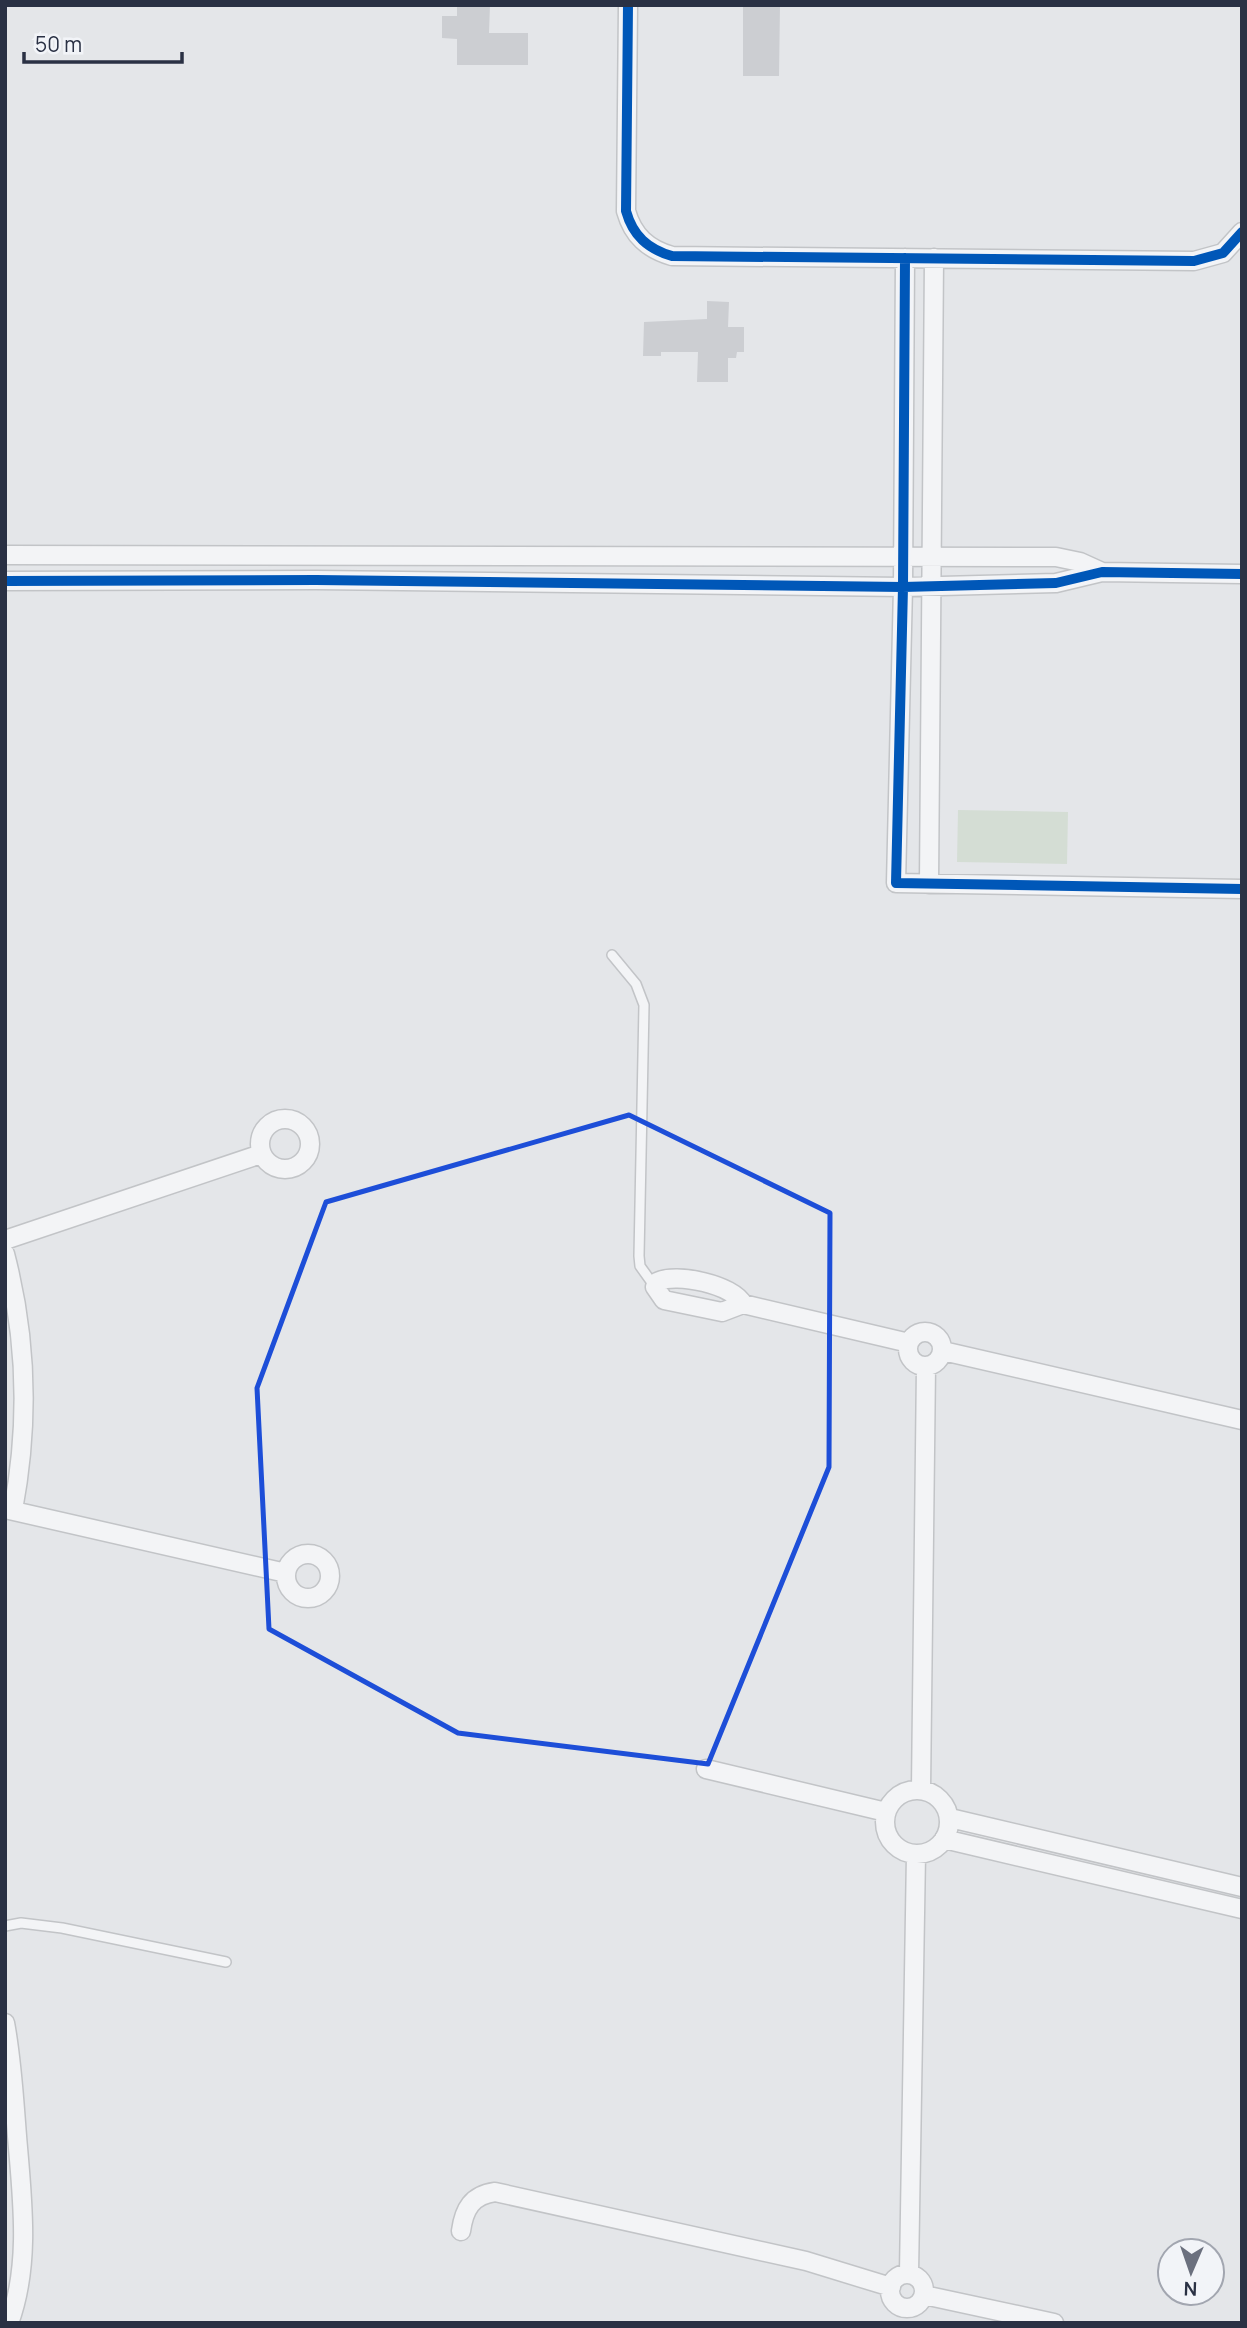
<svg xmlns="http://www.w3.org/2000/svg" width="1247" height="2328" font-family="Manrope,sans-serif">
	<rect width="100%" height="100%" fill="#e4e6e9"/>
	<!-- green -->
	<path fill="#d4ddd4" d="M 958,810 L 1068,812 L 1067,864 L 957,862 Z"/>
	<!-- building -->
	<path fill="#ccced2" d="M 457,5 L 490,5 L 489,33 L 528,33 L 528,65 L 457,65 L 457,39 L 442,38 L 442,16 L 457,16 Z
		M 743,5 L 780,5 L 779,76 L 743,76 Z
		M 707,301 L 729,302 L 728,327 L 744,327 L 744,352 L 737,352 L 736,358 L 728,358 L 728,382 L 697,382 L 698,352 L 661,352 L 661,356 L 643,356 L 644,322 L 707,319 Z"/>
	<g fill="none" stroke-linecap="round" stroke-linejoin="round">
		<defs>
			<path id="service" d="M 612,955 L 636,984 L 644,1005 L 639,1256 L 640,1266 L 655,1287
				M 5,1926 L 21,1923 L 62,1928 L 226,1962"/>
			<path id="minor" d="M 628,5 L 626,211 C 633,236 648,249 672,256 L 1194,261 L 1223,253 L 1242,232
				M 905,258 L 903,587 L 896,883 L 1242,889
				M 5,555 L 1056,557 L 1080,562 L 1102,572
				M 5,581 L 316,580 L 903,587 L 1056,583 L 1102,572 L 1242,574
				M 929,884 L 934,258
				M260 1144a25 25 0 1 1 50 0a25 25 0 1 1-50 0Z
				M 5,1240 L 261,1154
				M 5,1254 C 27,1338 29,1425 13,1510
				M 743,1304 L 722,1312 L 664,1300 L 655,1287 L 657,1282 C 676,1272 734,1285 743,1304 L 909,1343
				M908 1349a17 17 0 1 1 34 0a17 17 0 1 1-34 0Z
				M 943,1351 L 1242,1420
				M 5,1509 L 286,1573
				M286 1576a22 22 0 1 1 44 0a22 22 0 1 1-44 0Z
				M 706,1769 L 886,1812
				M 921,1789 L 926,1366
				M885 1822a32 32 0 1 1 64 0a32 32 0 1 1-64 0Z
				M 950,1818 L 1242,1887
				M 944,1839 L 1242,1909
				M 5,2023 C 12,2060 14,2098 17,2136 C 22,2197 31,2264 9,2323
				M 461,2231 C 464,2209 472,2195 495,2192 L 806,2261 L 891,2287
				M 909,2273 L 916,1854
				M890 2291a17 17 0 1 1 34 0a17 17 0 1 1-34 0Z
				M 924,2295 L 1054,2323"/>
		</defs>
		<!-- service casing -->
		<use href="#service" stroke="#c2c4c7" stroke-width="12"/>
		<!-- minor casing -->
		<use href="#minor" stroke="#c2c4c7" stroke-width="21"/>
		<!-- service -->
		<use href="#service" stroke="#f3f4f6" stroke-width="9"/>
		<!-- minor -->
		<use href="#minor" stroke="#f3f4f6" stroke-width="18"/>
		<defs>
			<path id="cycleway" d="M 628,5 L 626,211 C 633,236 648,249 672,256 L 1194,261 L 1223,253 L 1242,232
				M 905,258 L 903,587 L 896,883 L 1242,889
				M 5,581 L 316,580 L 903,587 L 1056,583 L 1102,572 L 1242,574"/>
		</defs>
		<!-- cycleway casing -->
		<use href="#cycleway" stroke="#f2f4f8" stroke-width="15"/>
		<!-- cycleway -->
		<use href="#cycleway" stroke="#0057b8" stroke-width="10"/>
	</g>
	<!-- marked area -->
	<path fill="none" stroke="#1d4ed8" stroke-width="5" stroke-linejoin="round" d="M 629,1115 L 830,1213 L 829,1467 L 708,1764 L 458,1733 L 269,1629 L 257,1388 L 326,1202 Z"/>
	<!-- border -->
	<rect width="1247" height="2328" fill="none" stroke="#2a3144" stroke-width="14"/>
	<!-- north arrow -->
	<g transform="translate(1191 2272) rotate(182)"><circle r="33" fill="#f2f4f8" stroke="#a2a6b0" stroke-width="2"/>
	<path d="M0-5L12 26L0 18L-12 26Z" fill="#6b707e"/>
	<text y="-10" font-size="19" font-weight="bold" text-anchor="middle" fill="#2a3144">N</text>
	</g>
	<!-- scale -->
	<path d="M24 52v10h158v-10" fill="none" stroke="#2a3144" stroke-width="3.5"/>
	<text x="35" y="52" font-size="21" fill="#2a3144" stroke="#f2f4f8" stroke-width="5" paint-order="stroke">50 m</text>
</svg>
